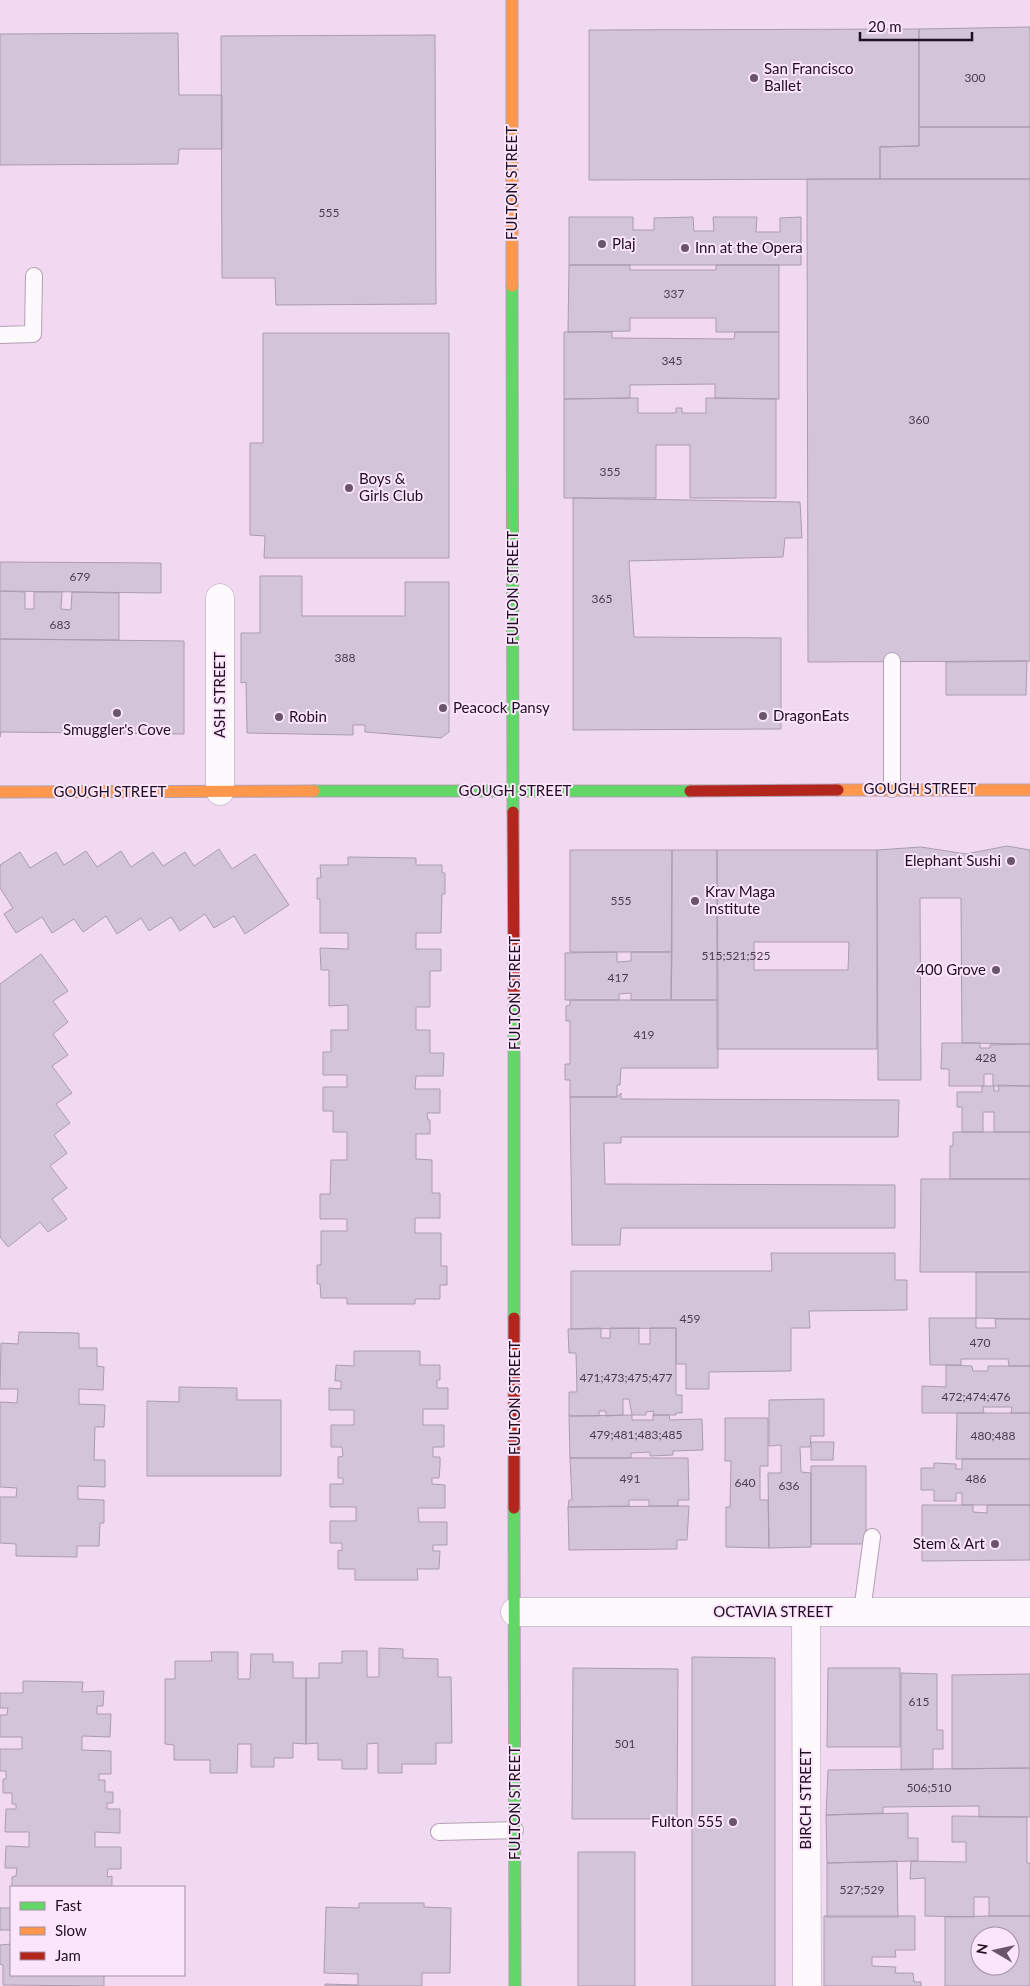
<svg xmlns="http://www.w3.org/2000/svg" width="1030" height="1986" font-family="Lato,sans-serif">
	<rect width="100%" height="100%" fill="#f1daf1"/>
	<!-- building -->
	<path fill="#d3c4d9" stroke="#ab9bb1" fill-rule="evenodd" d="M 1030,27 L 1030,127 L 919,127 L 919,29 Z
		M 919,29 L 919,146 L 880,147 L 880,179 L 589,180 L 589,30 Z
		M 178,33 L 179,95 L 222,95 L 222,149 L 179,149 L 178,164 L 0,165 L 0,34 Z
		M 435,35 L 436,304 L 276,305 L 275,278 L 222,278 L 221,36 Z
		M 919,127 L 1030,127 L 1030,179 L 880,179 L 880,147 L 919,146 Z
		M 807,179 L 1030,179 L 1030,661 L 808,662 Z
		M 569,217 L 633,217 L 633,230 L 654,230 L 654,218 L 693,217 L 694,231 L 714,231 L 713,217 L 757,217 L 756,232 L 780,232 L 780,218 L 801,217 L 801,265 L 569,265 Z
		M 569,265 L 630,265 L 630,270 L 716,270 L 716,265 L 779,265 L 779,332 L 716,332 L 716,318 L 630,318 L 630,331 L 568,332 Z
		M 564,332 L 612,332 L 612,338 L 734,339 L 735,332 L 779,332 L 779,399 L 715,398 L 715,384 L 630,385 L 630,398 L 564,399 Z
		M 263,333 L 449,333 L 449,558 L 264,558 L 265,536 L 250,535 L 250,443 L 263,443 Z
		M 638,398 L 638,413 L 676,413 L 676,408 L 682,408 L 682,413 L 706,413 L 706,398 L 776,399 L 776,498 L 690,498 L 690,445 L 656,445 L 656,498 L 564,498 L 564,399 Z
		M 573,498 L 800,502 L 802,538 L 785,538 L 783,557 L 629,561 L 634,637 L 781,638 L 781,729 L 573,730 Z
		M 0,562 L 161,563 L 161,593 L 0,591 Z
		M 260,576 L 302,576 L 302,616 L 405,616 L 405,582 L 449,582 L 449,732 L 441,738 L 365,732 L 365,725 L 353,725 L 353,735 L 247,733 L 246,682 L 241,683 L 241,633 L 260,633 Z
		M 0,591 L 25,592 L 25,609 L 34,609 L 34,592 L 62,592 L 61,609 L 71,610 L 72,592 L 119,593 L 119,640 L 0,639 Z
		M 0,639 L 184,641 L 184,734 L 1,732 L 0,737 Z
		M 1027,661 L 1026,695 L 946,695 L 946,662 Z
		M 1007,846 L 1030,850 L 1030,1044 L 962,1043 L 961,898 L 920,898 L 921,1080 L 878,1080 L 877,850 L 921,847 L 966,854 Z
		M 219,849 L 232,869 L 255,854 L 289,905 L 245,934 L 234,916 L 214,928 L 205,914 L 180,931 L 171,917 L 149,931 L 141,918 L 117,934 L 106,916 L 83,932 L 74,919 L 52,933 L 42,917 L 16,933 L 4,914 L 13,908 L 0,888 L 0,865 L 20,852 L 30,868 L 56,852 L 64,865 L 86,851 L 97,867 L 121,851 L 131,867 L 153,852 L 163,866 L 185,852 L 194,866 Z
		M 570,850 L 672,850 L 672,952 L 570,952 Z
		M 672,850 L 717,850 L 718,1000 L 671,1000 Z
		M 717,850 L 877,850 L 877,1049 L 717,1049 ZM 754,942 L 849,942 L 848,970 L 754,970 Z
		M 348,857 L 416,858 L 416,865 L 442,865 L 442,873 L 445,873 L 445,894 L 442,894 L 441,933 L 416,933 L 416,949 L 441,949 L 441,971 L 430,971 L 430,1007 L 416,1007 L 416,1030 L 430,1030 L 430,1053 L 444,1053 L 443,1076 L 416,1076 L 415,1089 L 440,1089 L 440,1113 L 427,1113 L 428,1120 L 430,1120 L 430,1134 L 416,1134 L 416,1159 L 432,1160 L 432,1193 L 440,1193 L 440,1218 L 415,1218 L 415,1233 L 441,1233 L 441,1266 L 447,1266 L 447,1285 L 440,1285 L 440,1299 L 415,1299 L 415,1304 L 347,1304 L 347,1298 L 321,1298 L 320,1284 L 317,1284 L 317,1265 L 321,1265 L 321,1231 L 347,1231 L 347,1219 L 320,1219 L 320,1194 L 330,1194 L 331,1160 L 347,1160 L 347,1132 L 333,1132 L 333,1111 L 323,1111 L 323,1087 L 347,1087 L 347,1075 L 323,1075 L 323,1052 L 331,1052 L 331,1030 L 348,1030 L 348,1005 L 329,1006 L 329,970 L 321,970 L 320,948 L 348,949 L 348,933 L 320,933 L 320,899 L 317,899 L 317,878 L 321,878 L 320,865 L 348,865 Z
		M 617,952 L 617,962 L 631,961 L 631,952 L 672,952 L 671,1000 L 631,1000 L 631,993 L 619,994 L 619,1000 L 565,1000 L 565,953 Z
		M 41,954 L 68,991 L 53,1001 L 68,1022 L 53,1034 L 68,1055 L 52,1066 L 72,1093 L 56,1104 L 70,1123 L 54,1135 L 67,1153 L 50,1166 L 67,1188 L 52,1199 L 67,1219 L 48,1232 L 40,1222 L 8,1247 L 0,1237 L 0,984 Z
		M 570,1000 L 718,1000 L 718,1068 L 621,1068 L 620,1085 L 617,1085 L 617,1097 L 570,1097 L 570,1080 L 565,1080 L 565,1064 L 570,1064 L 570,1021 L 566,1021 L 566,1006 L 570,1005 Z
		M 942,1043 L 980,1043 L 980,1048 L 990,1048 L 990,1045 L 1030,1044 L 1030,1086 L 993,1086 L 993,1074 L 984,1074 L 984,1086 L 949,1086 L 949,1069 L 941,1069 Z
		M 998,1085 L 1030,1086 L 1030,1132 L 994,1132 L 994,1112 L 983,1112 L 983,1132 L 962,1132 L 962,1107 L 957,1107 L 957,1092 L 982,1092 L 982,1086 L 994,1086 L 994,1091 L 999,1091 Z
		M 621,1093 L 621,1099 L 899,1100 L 898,1137 L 621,1137 L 621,1143 L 604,1143 L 605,1184 L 895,1185 L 895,1228 L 621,1228 L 620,1245 L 572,1245 L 570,1097 L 617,1097 Z
		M 953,1132 L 1030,1132 L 1030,1179 L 950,1179 L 950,1146 L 953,1146 Z
		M 921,1179 L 1030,1179 L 1030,1272 L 920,1272 Z
		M 771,1253 L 895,1253 L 895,1280 L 907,1280 L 907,1310 L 809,1311 L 810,1328 L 791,1328 L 791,1371 L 709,1372 L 709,1389 L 686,1389 L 686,1364 L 676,1364 L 676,1328 L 571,1329 L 571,1271 L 772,1271 Z
		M 976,1272 L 1030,1272 L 1030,1319 L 976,1318 Z
		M 929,1318 L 976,1318 L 976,1328 L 996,1328 L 995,1319 L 1030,1319 L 1030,1366 L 1009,1366 L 1008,1359 L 961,1359 L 961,1365 L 930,1365 Z
		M 601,1328 L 601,1338 L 610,1338 L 610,1328 L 639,1328 L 639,1344 L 650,1344 L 650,1328 L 676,1328 L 676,1395 L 682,1395 L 682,1413 L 676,1413 L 676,1415 L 653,1415 L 654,1411 L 646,1412 L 646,1415 L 632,1415 L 629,1399 L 623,1399 L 623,1415 L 606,1416 L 606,1411 L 599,1411 L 599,1416 L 569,1416 L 569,1392 L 577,1392 L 576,1353 L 569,1353 L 568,1329 Z
		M 19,1332 L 79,1333 L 79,1348 L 97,1348 L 97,1366 L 104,1367 L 103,1390 L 79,1389 L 79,1404 L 105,1405 L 104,1427 L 95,1427 L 94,1460 L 105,1460 L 105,1487 L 78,1486 L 78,1499 L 104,1500 L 104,1523 L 100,1523 L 99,1546 L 77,1546 L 77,1557 L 16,1556 L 16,1544 L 0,1543 L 0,1497 L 16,1497 L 17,1488 L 0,1487 L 0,1402 L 17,1403 L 18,1389 L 0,1389 L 1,1343 L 18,1344 Z
		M 354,1351 L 420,1351 L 420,1365 L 440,1365 L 440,1380 L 437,1380 L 437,1388 L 448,1388 L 448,1409 L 423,1409 L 423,1425 L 444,1425 L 444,1447 L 433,1447 L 433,1457 L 440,1457 L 440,1467 L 439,1478 L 432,1478 L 432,1484 L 445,1485 L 445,1508 L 418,1508 L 419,1522 L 447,1522 L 447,1545 L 433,1545 L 433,1551 L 440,1551 L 439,1569 L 417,1569 L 418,1580 L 355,1580 L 355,1569 L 338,1569 L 338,1550 L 342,1551 L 342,1543 L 330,1543 L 330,1521 L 356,1521 L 356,1507 L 330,1507 L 330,1484 L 343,1484 L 343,1478 L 338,1478 L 338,1457 L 343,1456 L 342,1447 L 331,1447 L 331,1425 L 354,1425 L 354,1410 L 329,1410 L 329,1388 L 341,1389 L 341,1381 L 335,1381 L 336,1365 L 354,1366 Z
		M 946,1365 L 972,1366 L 973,1371 L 988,1371 L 988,1366 L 1030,1366 L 1030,1413 L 1011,1413 L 1012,1407 L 983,1407 L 984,1413 L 922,1413 L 922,1386 L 946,1387 Z
		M 179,1387 L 237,1388 L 237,1400 L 281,1400 L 281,1476 L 147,1476 L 147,1401 L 179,1402 Z
		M 824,1399 L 824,1436 L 811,1436 L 810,1447 L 800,1447 L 801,1472 L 811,1473 L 811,1547 L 769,1548 L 768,1473 L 781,1473 L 781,1445 L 769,1446 L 769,1400 Z
		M 957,1413 L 1030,1413 L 1030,1459 L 956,1459 Z
		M 632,1415 L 632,1420 L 653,1420 L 653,1415 L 669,1415 L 670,1420 L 702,1419 L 703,1450 L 673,1451 L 673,1455 L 650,1456 L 650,1452 L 631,1453 L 631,1458 L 570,1458 L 569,1416 Z
		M 725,1418 L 768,1418 L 768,1466 L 760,1466 L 760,1500 L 768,1500 L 769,1548 L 726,1547 L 726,1507 L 730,1507 L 731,1461 L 725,1461 Z
		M 811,1442 L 834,1442 L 833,1460 L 811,1460 Z
		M 570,1458 L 688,1458 L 689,1500 L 678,1500 L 678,1506 L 649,1506 L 649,1500 L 629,1500 L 629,1506 L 568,1507 L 569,1500 L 572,1500 Z
		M 962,1459 L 1030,1459 L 1030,1505 L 962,1505 L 962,1493 L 956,1493 L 956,1501 L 934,1501 L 934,1490 L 921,1490 L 921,1468 L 934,1468 L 934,1463 L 956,1464 L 956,1469 L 962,1469 Z
		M 811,1466 L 866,1466 L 866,1544 L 811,1544 Z
		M 922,1505 L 973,1505 L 973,1512 L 987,1513 L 987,1505 L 1030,1505 L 1030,1560 L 922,1561 Z
		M 689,1506 L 687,1540 L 677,1540 L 677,1549 L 569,1550 L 568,1507 Z
		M 379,1648 L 403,1649 L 403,1658 L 438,1659 L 438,1677 L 451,1677 L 452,1743 L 436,1743 L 436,1764 L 402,1764 L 402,1773 L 378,1773 L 378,1743 L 367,1744 L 367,1769 L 342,1769 L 342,1760 L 318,1760 L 318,1743 L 306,1744 L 306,1678 L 319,1678 L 319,1663 L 342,1663 L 342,1651 L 367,1651 L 367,1677 L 379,1677 Z
		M 211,1652 L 238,1652 L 238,1679 L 250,1679 L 251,1654 L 273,1654 L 273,1662 L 293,1662 L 293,1678 L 306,1678 L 306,1744 L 293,1743 L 293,1758 L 274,1758 L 274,1767 L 251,1767 L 251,1744 L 238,1744 L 237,1773 L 210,1773 L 210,1760 L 174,1760 L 174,1745 L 165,1744 L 165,1679 L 175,1679 L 175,1661 L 212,1661 Z
		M 692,1657 L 775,1658 L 775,1986 L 692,1986 Z
		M 573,1668 L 678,1669 L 677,1819 L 572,1819 Z
		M 828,1668 L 900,1668 L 900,1747 L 827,1747 Z
		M 901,1673 L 937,1674 L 937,1730 L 943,1730 L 943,1749 L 933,1749 L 933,1769 L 901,1770 Z
		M 1030,1674 L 1030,1768 L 952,1769 L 952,1675 Z
		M 23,1681 L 83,1682 L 82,1692 L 104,1691 L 103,1706 L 97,1706 L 97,1714 L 111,1714 L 110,1737 L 82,1736 L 82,1750 L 111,1751 L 111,1774 L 99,1774 L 99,1780 L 105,1780 L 105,1792 L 113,1792 L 113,1803 L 107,1803 L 107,1809 L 120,1809 L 120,1833 L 95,1832 L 95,1847 L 121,1847 L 121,1869 L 108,1869 L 107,1877 L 112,1876 L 112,1887 L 12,1887 L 12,1877 L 16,1876 L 17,1868 L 5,1868 L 6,1846 L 29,1847 L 29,1832 L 5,1832 L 6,1809 L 16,1809 L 16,1804 L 12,1804 L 12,1793 L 3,1793 L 3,1779 L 6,1779 L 6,1771 L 0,1771 L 0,1749 L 22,1749 L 22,1737 L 0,1737 L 0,1715 L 7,1715 L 8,1708 L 0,1708 L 0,1693 L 23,1693 Z
		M 1030,1768 L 1030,1817 L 979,1817 L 979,1806 L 883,1807 L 883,1813 L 826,1815 L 828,1770 Z
		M 908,1813 L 908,1838 L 918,1838 L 918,1861 L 827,1863 L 826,1815 Z
		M 952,1816 L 1027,1817 L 1027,1863 L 1030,1863 L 1030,1916 L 989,1916 L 989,1897 L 974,1897 L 974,1917 L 925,1916 L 925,1878 L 910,1879 L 911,1861 L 966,1862 L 966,1842 L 952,1842 Z
		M 578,1852 L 635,1852 L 635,1986 L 578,1986 Z
		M 897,1861 L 898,1917 L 827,1917 L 827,1863 Z
		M 359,1903 L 424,1903 L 424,1907 L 451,1908 L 450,1973 L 422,1973 L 422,1986 L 325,1986 L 325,1984 L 358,1985 L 358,1974 L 324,1973 L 326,1907 L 359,1908 Z
		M 0,1908 L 11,1908 L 11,1930 L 0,1930 Z
		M 824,1916 L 915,1916 L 915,1950 L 895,1950 L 896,1957 L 872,1957 L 872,1966 L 896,1967 L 895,1973 L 913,1973 L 914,1982 L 921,1982 L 921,1986 L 824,1986 Z
		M 989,1916 L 1030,1916 L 1030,1986 L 945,1986 L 945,1917 ZM 980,1936 L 1010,1936 L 1010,1966 L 980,1966 Z
		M 11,1944 L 11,1975 L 104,1975 L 104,1986 L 3,1985 L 3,1965 L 0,1964 L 0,1945 Z"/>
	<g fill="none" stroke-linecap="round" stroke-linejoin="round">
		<defs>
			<path id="lane" d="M 0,335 L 33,334 L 34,276
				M 892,789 L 892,661
				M 862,1611 L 872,1537
				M 439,1832 L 515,1830"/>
			<path id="street" d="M 220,598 L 220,791
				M 515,1612 L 1030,1612
				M 806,1612 L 807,1986"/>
			<path id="fast" d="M 512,286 L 513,812
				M 314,791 L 690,791
				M 514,996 L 514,1318
				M 514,1508 L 515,1986"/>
			<path id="slow" d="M 512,0 L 512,286
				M 838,790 L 1030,790
				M 0,792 L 314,791"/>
			<path id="jam" d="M 690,791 L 838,790
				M 513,812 L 514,996
				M 514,1318 L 514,1508"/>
		</defs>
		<!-- lane casing -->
		<use href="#lane" stroke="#b3a0b3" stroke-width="18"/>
		<!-- street casing -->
		<use href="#street" stroke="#b3a0b3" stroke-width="29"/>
		<!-- fast casing -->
		<use href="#fast" stroke="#b3a0b3" stroke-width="13"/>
		<!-- slow casing -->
		<use href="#slow" stroke="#b3a0b3" stroke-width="13"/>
		<!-- jam casing -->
		<use href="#jam" stroke="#b3a0b3" stroke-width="13"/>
		<!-- lane -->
		<use href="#lane" stroke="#fdf9fd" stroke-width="16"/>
		<!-- street -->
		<use href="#street" stroke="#fdf9fd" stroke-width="28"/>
		<!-- fast -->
		<use href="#fast" stroke="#63d668" stroke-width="11"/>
		<!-- slow -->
		<use href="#slow" stroke="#ff974d" stroke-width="11"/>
		<!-- jam -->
		<use href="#jam" stroke="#b3261e" stroke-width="11"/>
	</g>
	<!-- markers -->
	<g fill="#69556a" stroke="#fbe5fb" stroke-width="2">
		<circle cx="754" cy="78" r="5"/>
		<circle cx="602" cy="244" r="5"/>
		<circle cx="685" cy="248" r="5"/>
		<circle cx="349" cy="488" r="5"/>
		<circle cx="443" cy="708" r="5"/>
		<circle cx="117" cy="713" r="5"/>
		<circle cx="763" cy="716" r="5"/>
		<circle cx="279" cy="717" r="5"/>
		<circle cx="1011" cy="861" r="5"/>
		<circle cx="695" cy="901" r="5"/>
		<circle cx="996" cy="970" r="5"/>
		<circle cx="995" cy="1544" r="5"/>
		<circle cx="733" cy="1822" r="5"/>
	</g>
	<g text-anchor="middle" stroke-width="4" stroke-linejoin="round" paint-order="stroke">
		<!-- number labels -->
		<g font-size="12" fill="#4d3c4f">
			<text x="975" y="82">300</text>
			<text x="329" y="217">555</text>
			<text x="674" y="298">337</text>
			<text x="672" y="365">345</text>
			<text x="919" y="424">360</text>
			<text x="610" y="476">355</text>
			<text x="80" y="581">679</text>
			<text x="602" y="603">365</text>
			<text x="60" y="629">683</text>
			<text x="345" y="662">388</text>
			<text x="621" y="905">555</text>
			<text x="736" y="960">515;521;525</text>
			<text x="618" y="982">417</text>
			<text x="644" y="1039">419</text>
			<text x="986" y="1062">428</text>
			<text x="690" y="1323">459</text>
			<text x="980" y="1347">470</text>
			<text x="626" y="1382">471;473;475;477</text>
			<text x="976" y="1401">472;474;476</text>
			<text x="636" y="1439">479;481;483;485</text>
			<text x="993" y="1440">480;488</text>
			<text x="630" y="1483">491</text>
			<text x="976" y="1483">486</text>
			<text x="745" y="1487">640</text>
			<text x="789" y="1490">636</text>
			<text x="919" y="1706">615</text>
			<text x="625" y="1748">501</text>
			<text x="929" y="1792">506;510</text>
			<text x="862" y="1894">527;529</text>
		</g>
		<!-- poi labels -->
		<g font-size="15" fill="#200e21" stroke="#fbe5fb" text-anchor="start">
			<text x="764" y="74">San Francisco<tspan x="764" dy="17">Ballet</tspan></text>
			<text x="612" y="249">Plaj</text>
			<text x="695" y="253">Inn at the Opera</text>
			<text x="359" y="484">Boys &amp;<tspan x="359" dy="17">Girls Club</tspan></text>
			<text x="453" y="713">Peacock Pansy</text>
			<text x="773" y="721">DragonEats</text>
			<text x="289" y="722">Robin</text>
			<text x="117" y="735" text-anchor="middle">Smuggler's Cove</text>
			<text x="1001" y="866" text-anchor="end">Elephant Sushi</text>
			<text x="705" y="897">Krav Maga<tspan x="705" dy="17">Institute</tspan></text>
			<text x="986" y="975" text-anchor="end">400 Grove</text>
			<text x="985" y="1549" text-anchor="end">Stem &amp; Art</text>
			<text x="723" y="1827" text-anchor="end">Fulton 555</text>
		</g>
		<!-- street labels -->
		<g font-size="15" fill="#200e21" stroke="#fbe5fb">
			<text transform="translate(512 183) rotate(-90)" y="5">FULTON STREET</text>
			<text transform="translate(513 588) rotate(-90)" y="5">FULTON STREET</text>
			<text transform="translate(220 695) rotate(-90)" y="5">ASH STREET</text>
			<text x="920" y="794">GOUGH STREET</text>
			<text x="515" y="796">GOUGH STREET</text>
			<text x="110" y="797">GOUGH STREET</text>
			<text transform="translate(515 993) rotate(-90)" y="5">FULTON STREET</text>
			<text transform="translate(515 1398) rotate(-90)" y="5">FULTON STREET</text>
			<text x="773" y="1617">OCTAVIA STREET</text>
			<text transform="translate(806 1799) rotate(-90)" y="5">BIRCH STREET</text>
			<text transform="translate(515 1803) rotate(-90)" y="5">FULTON STREET</text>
		</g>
	</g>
	<!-- legend -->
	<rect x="10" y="1886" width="175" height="90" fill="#fbe5fb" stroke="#a38fa4"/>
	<rect x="20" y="1902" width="25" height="8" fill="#63d668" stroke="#a38fa4"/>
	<text x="55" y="1911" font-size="15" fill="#200e21">Fast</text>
	<rect x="20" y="1927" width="25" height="8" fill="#ff974d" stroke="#a38fa4"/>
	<text x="55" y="1936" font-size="15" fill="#200e21">Slow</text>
	<rect x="20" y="1952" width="25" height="8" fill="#b3261e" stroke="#a38fa4"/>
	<text x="55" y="1961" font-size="15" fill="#200e21">Jam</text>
	<!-- north arrow -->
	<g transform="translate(995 1951) rotate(279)"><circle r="24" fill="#fbe5fb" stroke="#a38fa4"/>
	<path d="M0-4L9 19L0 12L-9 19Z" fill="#69556a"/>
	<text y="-8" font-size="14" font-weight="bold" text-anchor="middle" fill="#200e21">N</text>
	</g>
	<!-- scale -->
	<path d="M860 32v8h112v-8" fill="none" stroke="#200e21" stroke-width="2.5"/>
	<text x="868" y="32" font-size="15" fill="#200e21" stroke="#fbe5fb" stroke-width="4" paint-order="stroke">20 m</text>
</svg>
